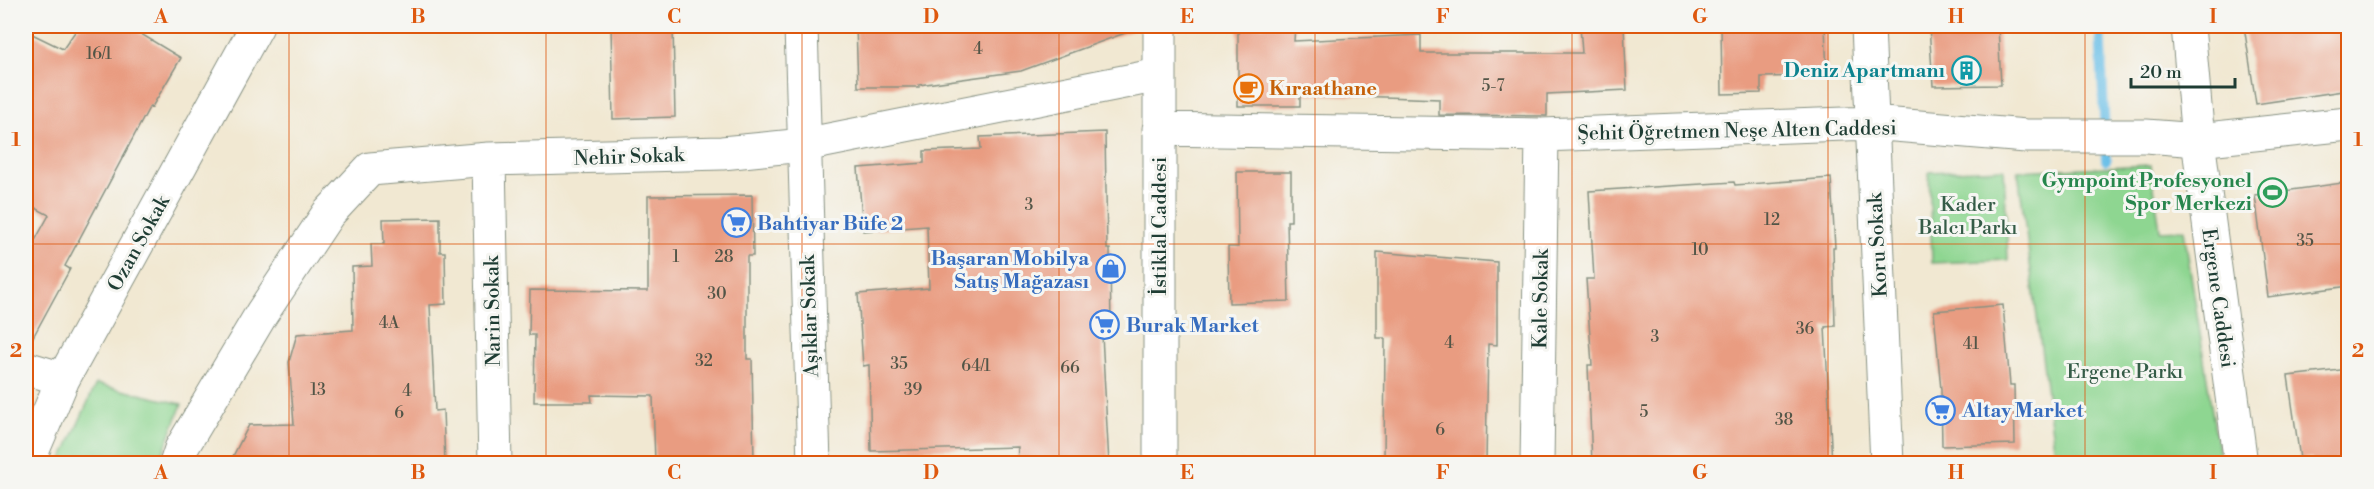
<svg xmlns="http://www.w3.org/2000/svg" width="2374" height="489" font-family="'Libre Bodoni',serif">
	<rect width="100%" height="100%" fill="#f6f6f2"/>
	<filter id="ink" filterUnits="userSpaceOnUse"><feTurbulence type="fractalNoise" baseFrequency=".0167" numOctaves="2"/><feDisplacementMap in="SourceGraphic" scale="12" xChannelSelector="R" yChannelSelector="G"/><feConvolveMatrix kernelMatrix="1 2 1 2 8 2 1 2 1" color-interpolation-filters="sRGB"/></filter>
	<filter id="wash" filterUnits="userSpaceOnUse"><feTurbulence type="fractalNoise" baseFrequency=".008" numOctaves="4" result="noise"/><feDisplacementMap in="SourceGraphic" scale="24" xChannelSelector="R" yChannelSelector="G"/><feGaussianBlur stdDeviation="1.35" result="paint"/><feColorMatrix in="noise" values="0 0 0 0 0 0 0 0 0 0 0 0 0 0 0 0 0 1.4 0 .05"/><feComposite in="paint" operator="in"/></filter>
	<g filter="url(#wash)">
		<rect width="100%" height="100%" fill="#f1e8d2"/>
		<!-- green -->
		<path fill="#8ed691" stroke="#568a62" stroke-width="1.5" d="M 2151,165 L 2160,231 L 2184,230 L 2220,463 L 2056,463 L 2018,171 Z
			M 2004,169 L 2008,260 L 1932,263 L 1929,172 Z
			M 96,384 L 182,404 L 159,463 L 60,464 Z"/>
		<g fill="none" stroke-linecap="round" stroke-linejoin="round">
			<!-- stream -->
			<path stroke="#6bc0e8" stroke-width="10" d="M 2100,26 L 2106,160"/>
		</g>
		<g id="blocks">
			<!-- building -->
			<path fill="#e99c81" d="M 79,26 L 128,26 L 181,58 L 152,107 L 150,106 L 65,266 L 70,269 L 26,350 L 26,257 L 49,215 L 26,203 L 26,31 L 63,49 Z
				M 611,26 L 673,26 L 675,117 L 613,119 Z
				M 856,26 L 1135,26 L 1136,29 L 1021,71 L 919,85 L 919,87 L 858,87 Z
				M 1238,26 L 1295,26 L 1294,41 L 1421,35 L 1421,53 L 1582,53 L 1580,26 L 1624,26 L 1627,90 L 1547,94 L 1547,116 L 1439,115 L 1439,99 L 1300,94 L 1300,106 L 1238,106 Z
				M 1721,26 L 1825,26 L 1827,76 L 1761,77 L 1761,93 L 1722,94 Z
				M 1929,26 L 1998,26 L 2001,85 L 1933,86 Z
				M 2244,26 L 2341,26 L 2349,71 L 2349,90 L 2256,104 Z
				M 1105,132 L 1107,249 L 1110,249 L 1111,335 L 1102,335 L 1109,464 L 1017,464 L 1018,447 L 871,451 L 869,365 L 863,366 L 858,294 L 929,288 L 927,226 L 863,231 L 858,168 L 924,163 L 924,151 L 981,149 L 980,137 Z
				M 1237,172 L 1291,172 L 1291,221 L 1287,221 L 1289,301 L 1229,303 L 1228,247 L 1238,247 Z
				M 1831,178 L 1835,248 L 1833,248 L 1835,326 L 1825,327 L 1832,464 L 1592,464 L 1588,365 L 1592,365 L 1586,279 L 1594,279 L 1589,191 L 1734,182 L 1735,185 Z
				M 2349,182 L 2349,286 L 2268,297 L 2255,195 Z
				M 752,195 L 753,256 L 747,256 L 747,359 L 752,359 L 754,463 L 655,464 L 653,396 L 591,395 L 592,402 L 534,402 L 535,335 L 529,335 L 530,290 L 648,291 L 648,196 Z
				M 440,218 L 440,252 L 445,252 L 446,304 L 430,305 L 435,411 L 443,410 L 445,464 L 229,464 L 249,425 L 294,424 L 289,362 L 297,334 L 353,330 L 352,267 L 372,266 L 371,244 L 384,244 L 383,219 Z
				M 1377,252 L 1497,262 L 1497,345 L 1488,344 L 1486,464 L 1384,464 L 1385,338 L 1377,338 Z
				M 2003,305 L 2010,385 L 2014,385 L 2015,444 L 1942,446 L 1941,390 L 1934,311 Z
				M 2349,369 L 2349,464 L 2312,464 L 2312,458 L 2300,459 L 2288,376 Z"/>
		</g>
	</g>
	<g filter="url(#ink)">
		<use href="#blocks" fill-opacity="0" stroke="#889283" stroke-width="1.5"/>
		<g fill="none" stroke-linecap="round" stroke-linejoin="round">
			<defs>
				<path id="minor" d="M 801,26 L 814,464
					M 1160,26 L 1160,464
					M 1868,26 L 1887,464
					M 2188,26 L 2198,140 L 2241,464
					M 1159,129 L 1542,135 L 1871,123 L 2026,136 L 2146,136 L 2198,140 L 2348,124
					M 489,159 L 495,464
					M 26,368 L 63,379
					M 27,464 L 63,379 L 257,26
					M 176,464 L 181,449 L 262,313 L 328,214 L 370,169 L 489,159 L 722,153 L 804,145 L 1159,75
					M 1537,464 L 1542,135"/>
			</defs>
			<!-- minor casing -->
			<use href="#minor" stroke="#889283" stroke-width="35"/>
			<!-- minor -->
			<use href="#minor" stroke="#fff" stroke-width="33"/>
		</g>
	</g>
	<!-- grid -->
	<path fill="none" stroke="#de580e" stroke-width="1.5" stroke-opacity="0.55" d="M 289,26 L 289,464M 546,26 L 546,464M 802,26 L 802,464M 1059,26 L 1059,464M 1315,26 L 1315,464M 1572,26 L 1572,464M 1828,26 L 1828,464M 2085,26 L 2085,464M 26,244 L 2348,244"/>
	<!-- icons -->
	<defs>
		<symbol id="building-ring" viewBox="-11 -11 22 22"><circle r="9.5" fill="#f6f6f2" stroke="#0f9aa8" stroke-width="1.5"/><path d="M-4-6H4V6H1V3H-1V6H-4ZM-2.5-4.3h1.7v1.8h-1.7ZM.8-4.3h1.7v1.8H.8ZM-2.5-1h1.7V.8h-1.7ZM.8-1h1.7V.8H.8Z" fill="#0f9aa8"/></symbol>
		<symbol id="cafe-ring" viewBox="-11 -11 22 22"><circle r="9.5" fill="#f6f6f2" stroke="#e8710a" stroke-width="1.5"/><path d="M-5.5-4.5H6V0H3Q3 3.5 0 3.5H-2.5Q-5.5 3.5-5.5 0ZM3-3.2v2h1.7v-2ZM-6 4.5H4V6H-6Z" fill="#e8710a"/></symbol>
		<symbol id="stadium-ring" viewBox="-11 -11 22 22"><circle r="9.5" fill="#f6f6f2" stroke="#2e9e5b" stroke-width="1.5"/><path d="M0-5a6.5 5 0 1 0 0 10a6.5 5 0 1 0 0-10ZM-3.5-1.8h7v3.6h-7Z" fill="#2e9e5b"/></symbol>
		<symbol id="supermarket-ring" viewBox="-11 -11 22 22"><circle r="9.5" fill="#f6f6f2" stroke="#3f7fe0" stroke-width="1.5"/><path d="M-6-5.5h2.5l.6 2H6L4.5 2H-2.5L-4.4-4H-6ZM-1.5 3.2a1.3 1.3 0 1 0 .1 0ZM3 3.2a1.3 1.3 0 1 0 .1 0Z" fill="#3f7fe0"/></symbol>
		<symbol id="shop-ring" viewBox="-11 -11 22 22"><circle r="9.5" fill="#f6f6f2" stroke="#3f7fe0" stroke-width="1.5"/><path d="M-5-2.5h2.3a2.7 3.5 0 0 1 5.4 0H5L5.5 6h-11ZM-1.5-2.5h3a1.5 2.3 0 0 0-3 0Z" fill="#3f7fe0"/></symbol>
	</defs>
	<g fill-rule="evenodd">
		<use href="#building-ring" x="1950" y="54" width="33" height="33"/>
		<use href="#cafe-ring" x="1232" y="72" width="33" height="33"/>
		<use href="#stadium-ring" x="2256" y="176" width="33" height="33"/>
		<use href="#supermarket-ring" x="720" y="206" width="33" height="33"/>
		<use href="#shop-ring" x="1094" y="252" width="33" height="33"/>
		<use href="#supermarket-ring" x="1088" y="308" width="33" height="33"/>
		<use href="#supermarket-ring" x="1924" y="394" width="33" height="33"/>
	</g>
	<g text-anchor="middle" stroke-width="6" stroke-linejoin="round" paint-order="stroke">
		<!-- number labels -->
		<g font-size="16" fill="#525547">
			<text x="978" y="54">4</text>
			<text x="99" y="59">16/1</text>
			<text x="1493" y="91">5-7</text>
			<text x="1029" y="210">3</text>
			<text x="1772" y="225">12</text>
			<text x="2305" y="246">35</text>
			<text x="1700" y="255">10</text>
			<text x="676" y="262">1</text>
			<text x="724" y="262">28</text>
			<text x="717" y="299">30</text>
			<text x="389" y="328">4A</text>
			<text x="1805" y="334">36</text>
			<text x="1655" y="342">3</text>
			<text x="1449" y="348">4</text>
			<text x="1971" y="349">41</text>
			<text x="704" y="366">32</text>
			<text x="899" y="369">35</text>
			<text x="976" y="371">64/1</text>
			<text x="1070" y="373">66</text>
			<text x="318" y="395">13</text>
			<text x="913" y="395">39</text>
			<text x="407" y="396">4</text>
			<text x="1644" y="417">5</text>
			<text x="399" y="418">6</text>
			<text x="1784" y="425">38</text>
			<text x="1440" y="435">6</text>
		</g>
		<!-- culture labels -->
		<g font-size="20" font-weight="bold" fill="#0d838f" stroke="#f6f6f2" text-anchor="end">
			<text x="1945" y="77">Deniz Apartmanı</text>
		</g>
		<!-- food labels -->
		<g font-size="20" font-weight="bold" fill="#c56008" stroke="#f6f6f2" text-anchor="start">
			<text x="1269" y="95">Kıraathane</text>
		</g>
		<!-- street labels -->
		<g font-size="20" fill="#1f3d34" stroke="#f6f6f2">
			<text transform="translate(1737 130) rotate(-1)" y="7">Şehit Öğretmen Neşe Alten Caddesi</text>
			<text transform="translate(629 156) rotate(-2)" y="7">Nehir Sokak</text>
			<text transform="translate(1159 226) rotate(-90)" y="7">İstiklal Caddesi</text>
			<text transform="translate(138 243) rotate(-61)" y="7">Ozan Sokak</text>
			<text transform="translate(1877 245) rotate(-93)" y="7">Koru Sokak</text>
			<text transform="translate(2219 298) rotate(82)" y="7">Ergene Caddesi</text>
			<text transform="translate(1540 299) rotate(-89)" y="7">Kale Sokak</text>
			<text transform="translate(492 311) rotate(-91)" y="7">Narin Sokak</text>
			<text transform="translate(809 316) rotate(-92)" y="7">Aşıklar Sokak</text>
		</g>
		<!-- leisure labels -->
		<g font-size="20" font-weight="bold" fill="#27864d" stroke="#f6f6f2" text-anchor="end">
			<text x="2252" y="187">Gympoint Profesyonel<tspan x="2252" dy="23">Spor Merkezi</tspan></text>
		</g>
		<!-- park labels -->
		<g font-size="20" fill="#355c47" stroke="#f6f6f2">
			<text x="1968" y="211">Kader<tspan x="1968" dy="23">Balcı Parkı</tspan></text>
			<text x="2125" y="378">Ergene Parkı</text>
		</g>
		<!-- shop labels -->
		<g font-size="20" font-weight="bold" fill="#366cbe" stroke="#f6f6f2" text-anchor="start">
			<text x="757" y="230">Bahtiyar Büfe 2</text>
			<text x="1089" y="265" text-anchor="end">Başaran Mobilya<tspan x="1089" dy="23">Satış Mağazası</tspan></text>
			<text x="1126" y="332">Burak Market</text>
			<text x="1962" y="417">Altay Market</text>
		</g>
	</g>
	<!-- margin -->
	<rect width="2374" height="489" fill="none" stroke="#f6f6f2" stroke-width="66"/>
	<!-- scale -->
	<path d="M2131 78v9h104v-9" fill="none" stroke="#1f3d34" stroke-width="3"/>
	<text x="2140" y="78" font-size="18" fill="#1f3d34" stroke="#f6f6f2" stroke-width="4.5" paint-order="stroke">20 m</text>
	<rect x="33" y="33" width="2308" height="423" fill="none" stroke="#de580e" stroke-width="2"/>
	<g font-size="20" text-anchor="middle" font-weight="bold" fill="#de580e">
		<text x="161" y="23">A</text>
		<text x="418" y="23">B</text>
		<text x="674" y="23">C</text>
		<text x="931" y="23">D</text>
		<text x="1187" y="23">E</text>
		<text x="1443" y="23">F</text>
		<text x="1700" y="23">G</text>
		<text x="1956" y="23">H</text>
		<text x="2213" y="23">I</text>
		<text x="16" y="146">1</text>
		<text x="2358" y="146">1</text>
		<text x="16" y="357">2</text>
		<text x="2358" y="357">2</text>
		<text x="161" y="479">A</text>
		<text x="418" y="479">B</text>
		<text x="674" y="479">C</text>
		<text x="931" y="479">D</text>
		<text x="1187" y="479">E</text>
		<text x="1443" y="479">F</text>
		<text x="1700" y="479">G</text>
		<text x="1956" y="479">H</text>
		<text x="2213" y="479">I</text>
	</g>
</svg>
